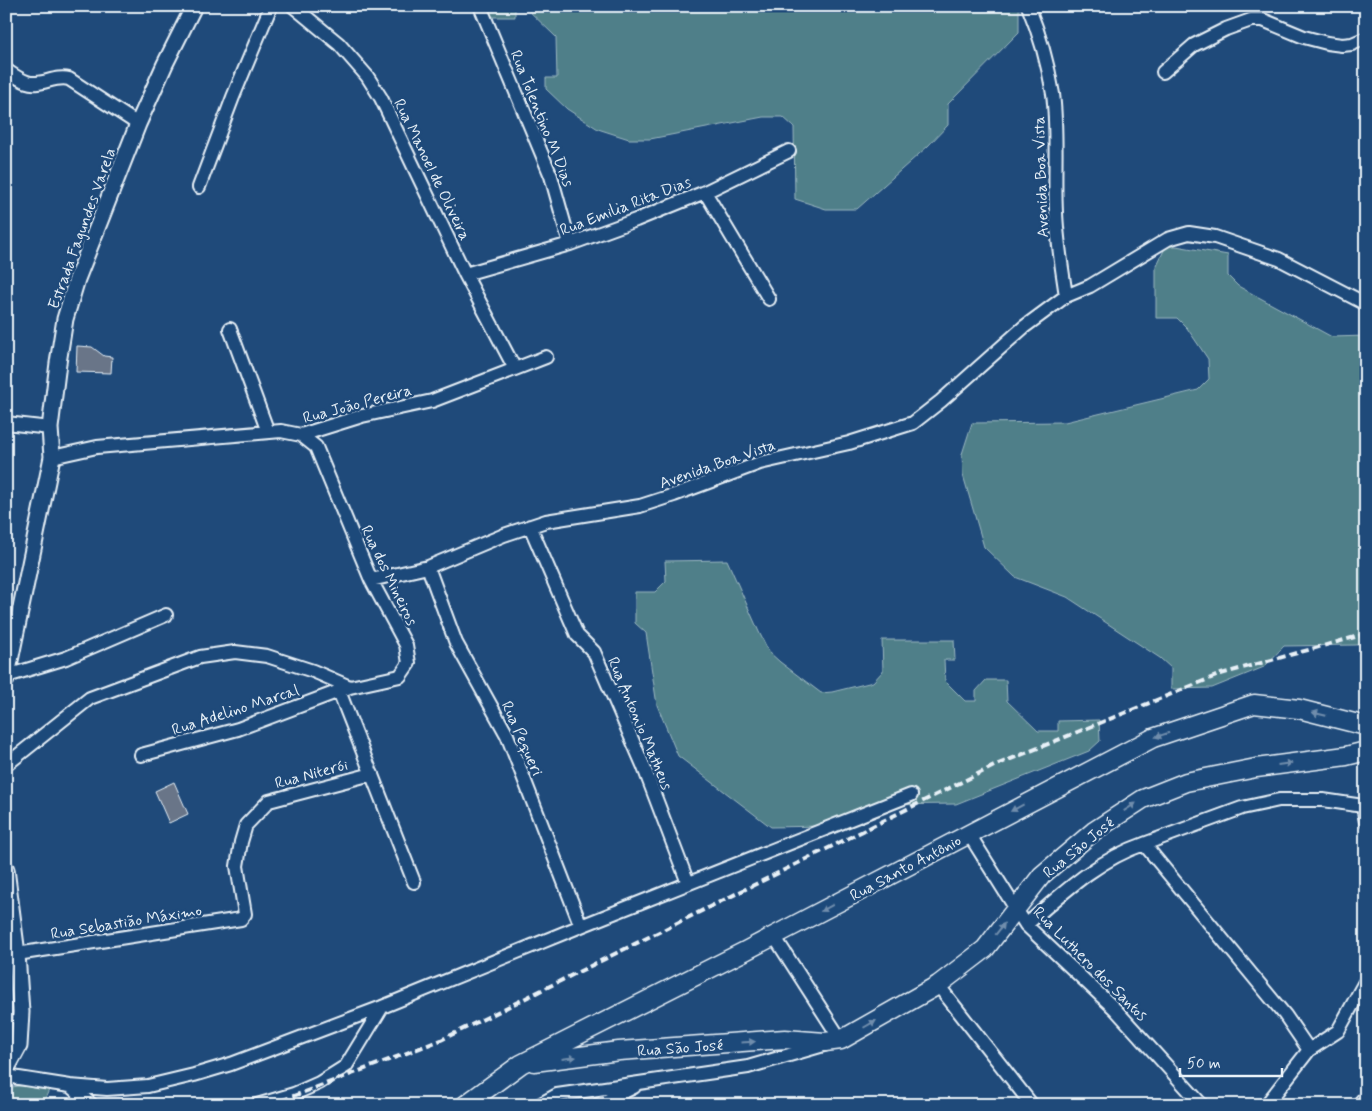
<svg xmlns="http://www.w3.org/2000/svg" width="1372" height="1111" font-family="Mynerve,sans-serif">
	<rect width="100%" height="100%" fill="#1f4a7a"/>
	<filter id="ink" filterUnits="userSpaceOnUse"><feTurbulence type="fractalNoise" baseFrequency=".02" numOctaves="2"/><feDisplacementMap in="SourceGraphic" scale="10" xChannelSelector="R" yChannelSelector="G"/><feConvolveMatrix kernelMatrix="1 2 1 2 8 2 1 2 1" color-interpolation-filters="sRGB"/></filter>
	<g filter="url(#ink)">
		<!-- green -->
		<path fill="#4f7f89" stroke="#9cb8c0" d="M 480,6 L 1019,6 L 1019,32 L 948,104 L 948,125 L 928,146 L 857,209 L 826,209 L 795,199 L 794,127 L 783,117 L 763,117 L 650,139 L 629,139 L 598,129 L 567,109 L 546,89 L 546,78 L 557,78 L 556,37 L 525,7 L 515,7 L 515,17 L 484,17 Z
			M 1166,246 L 1176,246 L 1228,255 L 1228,276 L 1238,286 L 1332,337 L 1366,336 L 1366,643 L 1356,645 L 1284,646 L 1264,667 L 1212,688 L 1171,689 L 1171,668 L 1160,658 L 1067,597 L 1015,577 L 984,547 L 963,475 L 962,454 L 972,423 L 1065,422 L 1198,390 L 1209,379 L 1208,359 L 1187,328 L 1177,318 L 1156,318 L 1156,267 Z
			M 727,560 L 759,632 L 769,652 L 780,662 L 821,693 L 832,692 L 873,682 L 883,671 L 882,640 L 954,640 L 955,660 L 944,660 L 945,681 L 965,701 L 976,701 L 976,691 L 986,680 L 1006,680 L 1007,701 L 1038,731 L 1058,731 L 1058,721 L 1099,720 L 1100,741 L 1089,751 L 956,804 L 874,805 L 823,826 L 771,827 L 678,756 L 657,705 L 646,633 L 635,623 L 635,592 L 655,592 L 666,581 L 665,561 Z
			M 26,1085 L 49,1090 L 42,1105 L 6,1098 L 12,1087 Z"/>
		<!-- building -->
		<path fill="#697588" stroke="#e8f1f8" d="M 77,346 L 92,347 L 104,356 L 112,357 L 111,373 L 76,372 Z
			M 174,782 L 188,814 L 169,823 L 155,791 Z"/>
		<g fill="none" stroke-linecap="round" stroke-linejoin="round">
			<defs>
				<path id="minor" d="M 293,6 L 339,44 L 367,76 L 381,98 L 465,274 L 515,369
					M 480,6 L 551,176 L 570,244
					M 1028,6 C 1040,35 1048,64 1053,94 C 1058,133 1054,173 1056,212 C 1057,240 1062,268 1066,296
					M 6,70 C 12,74 20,80 27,82 C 40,87 55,75 69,79 L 138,124
					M 1163,72 L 1194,45 L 1226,29 L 1251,20 L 1263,20 L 1304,37 L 1327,43 L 1342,45 L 1352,44 L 1366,38
					M 199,187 L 233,97 L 271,6
					M 705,192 L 769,299
					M 465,274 L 570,244 L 636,220 L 705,192 L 789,151
					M 230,329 L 268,432
					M 6,423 L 50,428
					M 52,457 L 97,447 L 281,431 L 301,435 L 362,416 L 432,401 L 546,357
					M 530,526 L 577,635 L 594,652 L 643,765 L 688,883
					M 428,567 L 456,643 L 507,735 L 581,926
					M 371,580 L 428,567 L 504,535 L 546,521 L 640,506 L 674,495 L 760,463 L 849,443 L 913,423 L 941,401 L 1024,327 L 1066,296 L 1090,286 L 1168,239 L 1189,233 L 1215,237 L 1279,259 L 1366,304
					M 7,676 L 66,658 L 166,615
					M 339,691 L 414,882
					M 141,755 L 238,729 L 350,687 L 400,676 L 409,663 L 406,645 L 371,580 L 316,447 L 301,435
					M 6,765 L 90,698 L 200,657 L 235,652 L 267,656 L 313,671 L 350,687
					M 1366,805 L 1363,806 L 1366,822
					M 969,834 L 1026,925 L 1115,1009 L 1202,1105
					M 1144,844 L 1242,808 L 1279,800 L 1323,800 L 1363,806
					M 1026,925 C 1063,893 1097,860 1144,844 L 1285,1015 L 1309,1050
					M 17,954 L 241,919 L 245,914 L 237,866 L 241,842 L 246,825 L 269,801 L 372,774
					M 938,985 L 1032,1105
					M 6,1076 L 70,1086 L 107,1089 L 148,1086 L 194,1075 L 231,1064 L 382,1007 L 581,926 L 911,795
					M 70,1086 L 92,1105
					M 257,1105 L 294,1094 L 319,1083 L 346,1066 L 382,1007
					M 539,1105 L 557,1095 L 748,1067 L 841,1040 L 774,936
					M 598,1105 L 634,1087
					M 1266,1105 L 1309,1050 L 1338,1031 L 1366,980
					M 1358,1105 L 1366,1096"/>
				<path id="tertiary" d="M 6,680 L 52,457 L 50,428 L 58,363 L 65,319 L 77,279 L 138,124 L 165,64 L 194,6
					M 6,869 L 17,954 L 21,1012 L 19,1046 L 6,1070"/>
				<path id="secondary" d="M 534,1062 L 619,1051 L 785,1039 L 825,1042 L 841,1040 L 938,985 L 985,949 L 1042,875 L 1094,831 L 1143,799 L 1186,782 L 1256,768 L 1346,756 L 1366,751
					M 465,1105 L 521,1064 L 745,951 L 1153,738 L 1254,704 L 1299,709 L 1366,726"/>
			</defs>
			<!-- minor casing -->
			<use href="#minor" stroke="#e8f1f8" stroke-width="16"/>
			<!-- tertiary casing -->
			<use href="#tertiary" stroke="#e8f1f8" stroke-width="19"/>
			<!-- secondary casing -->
			<use href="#secondary" stroke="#e8f1f8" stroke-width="21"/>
			<!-- minor -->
			<use href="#minor" stroke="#1f4a7a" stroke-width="12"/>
			<!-- tertiary -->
			<use href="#tertiary" stroke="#1f4a7a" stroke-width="15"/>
			<!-- secondary -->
			<use href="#secondary" stroke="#1f4a7a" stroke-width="18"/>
			<!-- rail -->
			<path stroke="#e8f1f8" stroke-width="4" stroke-dasharray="8 4" stroke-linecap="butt" d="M 6,1102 L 22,1105
				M 270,1105 L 441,1040 L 996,765 L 1221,674 L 1366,634"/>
		</g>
		<!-- one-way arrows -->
		<defs><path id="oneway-solid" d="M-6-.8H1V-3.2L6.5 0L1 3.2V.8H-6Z" transform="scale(1.25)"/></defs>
		<g fill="#6f8dac">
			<use href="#oneway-solid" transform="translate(1319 714) rotate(-166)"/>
			<use href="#oneway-solid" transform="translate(1162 735) rotate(162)"/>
			<use href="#oneway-solid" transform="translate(1285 764) rotate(-8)"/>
			<use href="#oneway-solid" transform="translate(1130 807) rotate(-33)"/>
			<use href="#oneway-solid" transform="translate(1017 808) rotate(152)"/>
			<use href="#oneway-solid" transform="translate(827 908) rotate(152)"/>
			<use href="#oneway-solid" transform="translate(1000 929) rotate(-52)"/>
			<use href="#oneway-solid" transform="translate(870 1024) rotate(-30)"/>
			<use href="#oneway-solid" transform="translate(748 1042) rotate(-4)"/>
			<use href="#oneway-solid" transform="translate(569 1058) rotate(-7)"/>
		</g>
	</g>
	<g text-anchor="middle" stroke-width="5" stroke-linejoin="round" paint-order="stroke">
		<!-- street labels -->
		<g font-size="16" fill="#e8f1f8" stroke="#1f4a7a">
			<text transform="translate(543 118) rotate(68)" y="6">Rua Tolentino M Dias</text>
			<text transform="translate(433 169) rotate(64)" y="6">Rua Manoel de Oliveira</text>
			<text transform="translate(1040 177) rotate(-92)" y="6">Avenida Boa Vista</text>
			<text transform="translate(625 205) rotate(-21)" y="6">Rua Emilia Rita Dias</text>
			<text transform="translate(81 228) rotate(-70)" y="6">Estrada Fagundes Varela</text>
			<text transform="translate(357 403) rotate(-15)" y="6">Rua João Pereira</text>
			<text transform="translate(717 463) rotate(-19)" y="6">Avenida Boa Vista</text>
			<text transform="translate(390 575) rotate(64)" y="6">Rua dos Mineiros</text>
			<text transform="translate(235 709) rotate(-18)" y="6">Rua Adelino Marcal</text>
			<text transform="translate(641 723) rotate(67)" y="6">Rua Antonio Matheus</text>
			<text transform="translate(523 738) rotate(66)" y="6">Rua Pequeri</text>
			<text transform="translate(311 773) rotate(-15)" y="6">Rua Niterói</text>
			<text transform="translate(1078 847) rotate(-39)" y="6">Rua São José</text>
			<text transform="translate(905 867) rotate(-28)" y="6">Rua Santo Antônio</text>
			<text transform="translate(126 921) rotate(-9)" y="6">Rua Sebastião Máximo</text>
			<text transform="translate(1091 963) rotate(45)" y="6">Rua Luthero dos Santos</text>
			<text transform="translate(680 1047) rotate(-4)" y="6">Rua São José</text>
		</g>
	</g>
	<!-- margin -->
	<rect width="1372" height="1111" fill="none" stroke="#1f4a7a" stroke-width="25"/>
	<rect x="12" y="12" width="1347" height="1086" fill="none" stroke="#e8f1f8" stroke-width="2" filter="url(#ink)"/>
	<!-- scale -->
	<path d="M1180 1068v8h102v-8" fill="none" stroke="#e8f1f8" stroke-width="2.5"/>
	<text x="1187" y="1068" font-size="15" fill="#e8f1f8" stroke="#1f4a7a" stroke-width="4" paint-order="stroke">50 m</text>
</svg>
